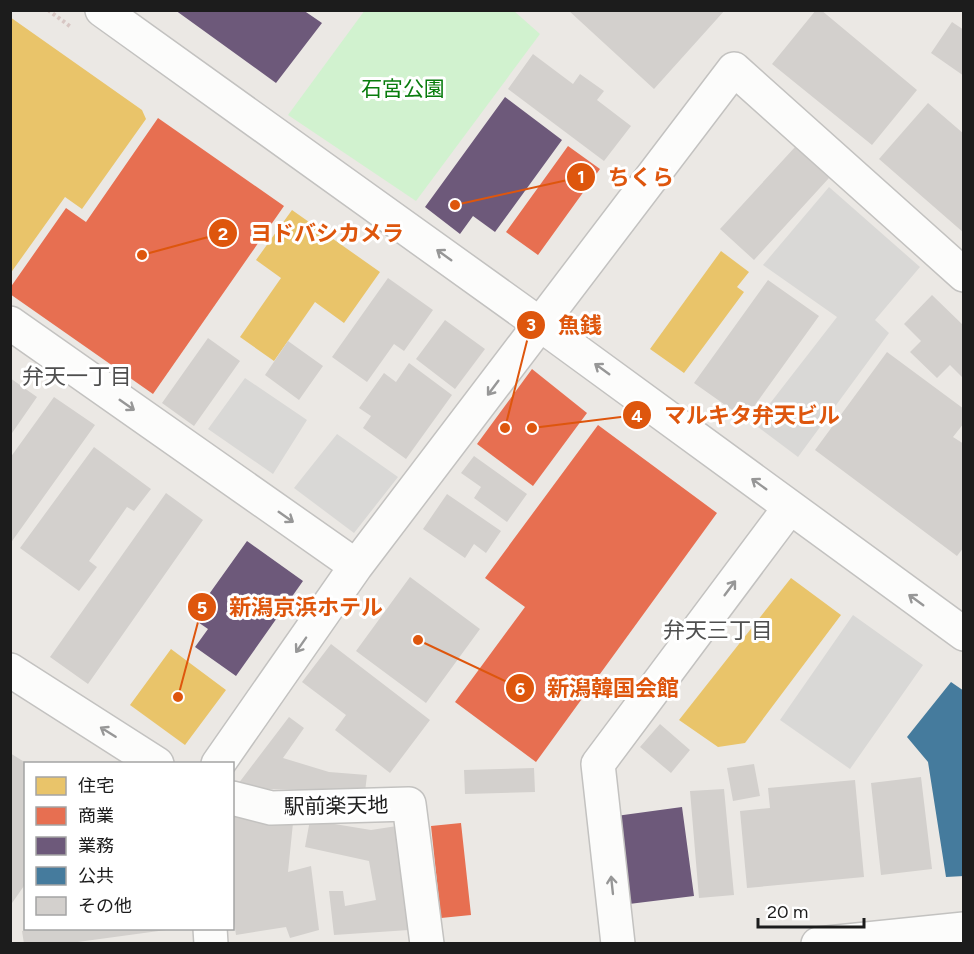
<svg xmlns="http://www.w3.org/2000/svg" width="974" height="954" font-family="Figtree,'Noto Sans JP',sans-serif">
	<rect width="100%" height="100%" fill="#ebe8e4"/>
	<!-- religious -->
	<path fill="#d9d8d6" d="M 829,187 L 920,267 L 875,320 L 889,333 L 798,457 L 754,424 L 837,317 L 763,265 Z
		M 245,378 L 307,420 L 273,474 L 208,429 Z
		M 337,434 L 398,477 L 354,533 L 294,488 Z
		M 853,615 L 923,665 L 850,769 L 780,720 Z"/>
	<!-- park -->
	<path fill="#d1f2cf" d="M 365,10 L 514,11 L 540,34 L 416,201 L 288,115 Z"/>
	<!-- homes -->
	<path fill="#e9c46a" d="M 10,17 L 142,110 L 146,119 L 82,209 L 65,197 L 10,274 Z
		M 292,210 L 380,272 L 344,323 L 315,302 L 274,361 L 240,337 L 281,278 L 256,260 Z
		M 721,251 L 749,272 L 737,287 L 744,292 L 684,373 L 650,349 Z
		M 791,578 L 841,615 L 745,743 L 718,747 L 679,720 Z
		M 171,649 L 226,690 L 185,745 L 130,705 Z"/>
	<!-- shops -->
	<path fill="#e76f51" d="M 158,118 L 284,206 L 153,394 L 10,294 L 10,288 L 66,208 L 86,222 Z
		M 568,146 L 600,169 L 538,255 L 506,232 Z
		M 532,369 L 587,413 L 533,486 L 477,444 Z
		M 598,425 L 717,513 L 536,762 L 455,702 L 525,607 L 485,578 Z
		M 461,823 L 471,915 L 441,918 L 431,826 Z"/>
	<!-- offices -->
	<path fill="#6d597a" d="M 175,10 L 303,10 L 322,23 L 276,83 Z
		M 505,97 L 562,140 L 495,232 L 473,216 L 460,234 L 425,207 Z
		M 247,541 L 303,581 L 236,676 L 195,647 L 208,629 L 192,618 Z
		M 682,807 L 694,896 L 629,904 L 616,816 Z"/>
	<!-- public -->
	<path fill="#457b9d" d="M 951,682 L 964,691 L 964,876 L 946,877 L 928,762 L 907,737 Z"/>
	<!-- building -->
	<path fill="#d3d0cd" d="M 568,10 L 725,10 L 654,89 Z
		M 816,10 L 821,10 L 917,90 L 872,145 L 772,64 Z
		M 952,22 L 964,30 L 964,76 L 931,53 Z
		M 533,54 L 573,84 L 580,74 L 604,91 L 597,100 L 631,126 L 604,161 L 508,89 Z
		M 928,103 L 964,134 L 964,233 L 879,159 Z
		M 795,147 L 829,178 L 754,260 L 720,229 Z
		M 388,278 L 433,310 L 404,351 L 394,344 L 367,382 L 332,357 Z
		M 768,280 L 819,316 L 745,419 L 694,383 Z
		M 932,295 L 964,326 L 964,379 L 950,365 L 937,378 L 910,352 L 921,341 L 904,324 Z
		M 445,320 L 485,349 L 455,389 L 416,359 Z
		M 208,338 L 240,361 L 194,426 L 162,403 Z
		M 288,341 L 323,366 L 299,400 L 265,375 Z
		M 887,352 L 964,409 L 964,423 L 953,437 L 964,444 L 964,547 L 957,556 L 815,450 Z
		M 409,363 L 452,395 L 406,459 L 363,428 L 371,416 L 359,408 L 384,373 L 396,382 Z
		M 10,378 L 37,397 L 10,436 Z
		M 54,397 L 95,425 L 10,544 L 10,458 Z
		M 94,447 L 151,489 L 134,511 L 127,507 L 89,561 L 97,567 L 79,591 L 20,548 Z
		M 474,456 L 527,494 L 507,522 L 474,498 L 481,487 L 461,473 Z
		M 166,493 L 203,520 L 88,684 L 50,657 Z
		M 447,494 L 501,531 L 486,553 L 474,544 L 465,558 L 423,529 Z
		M 410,577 L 480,629 L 426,703 L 356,651 Z
		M 331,644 L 430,720 L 390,773 L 335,730 L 346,715 L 302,682 Z
		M 289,717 L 304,728 L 283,758 L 329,772 L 367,775 L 365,792 L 235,788 Z
		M 660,724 L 690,750 L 671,773 L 640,747 Z
		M 10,753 L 26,763 L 26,883 L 10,906 Z
		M 754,764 L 760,796 L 733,801 L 727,768 Z
		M 534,768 L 535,792 L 465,794 L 464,770 Z
		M 921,777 L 932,869 L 881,875 L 871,783 Z
		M 855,780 L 864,877 L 747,888 L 740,811 L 770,808 L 768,788 Z
		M 724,789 L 734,895 L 699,898 L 690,791 Z
		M 232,816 L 293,823 L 288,872 L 311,866 L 319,930 L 290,938 L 286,927 L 236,935 L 232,908 Z
		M 310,820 L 371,830 L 397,826 L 409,930 L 334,935 L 329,891 L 343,891 L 345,906 L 376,900 L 369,861 L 305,847 Z
		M 44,928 L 166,928 L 166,930 L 63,944 L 24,944 L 22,931 Z"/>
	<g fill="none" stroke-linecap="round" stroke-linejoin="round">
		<defs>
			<path id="minor" d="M 102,10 L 541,325 L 964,634
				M 10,323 L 356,566
				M 10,670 L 157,764
				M 218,764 L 356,566 L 734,69 L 964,275
				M 232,798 L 271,808 L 409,804 L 427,944
				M 210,928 L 211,944
				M 618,944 L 598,764 L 790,507
				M 818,944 L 964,929"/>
		</defs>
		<!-- minor casing -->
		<use href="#minor" stroke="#c3c2c0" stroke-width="36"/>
		<!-- path -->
		<path stroke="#d7c6c3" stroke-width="4" stroke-dasharray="3 3" stroke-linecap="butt" d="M 48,10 L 71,27"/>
		<!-- minor -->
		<use href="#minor" stroke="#fcfcfb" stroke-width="33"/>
	</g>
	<!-- one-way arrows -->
	<defs><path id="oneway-shaft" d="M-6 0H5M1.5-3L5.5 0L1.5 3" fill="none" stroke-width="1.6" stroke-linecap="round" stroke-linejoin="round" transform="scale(1.5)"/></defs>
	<g stroke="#979797">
		<use href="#oneway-shaft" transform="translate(444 255) rotate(-144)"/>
		<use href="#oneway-shaft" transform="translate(602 369) rotate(-144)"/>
		<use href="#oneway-shaft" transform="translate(493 388) rotate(127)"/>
		<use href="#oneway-shaft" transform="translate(127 405) rotate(35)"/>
		<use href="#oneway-shaft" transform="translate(759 484) rotate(-144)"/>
		<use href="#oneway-shaft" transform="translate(286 517) rotate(35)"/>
		<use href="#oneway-shaft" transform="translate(730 588) rotate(-53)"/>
		<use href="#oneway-shaft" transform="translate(916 600) rotate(-144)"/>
		<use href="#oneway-shaft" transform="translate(301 645) rotate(125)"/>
		<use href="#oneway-shaft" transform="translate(108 732) rotate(-148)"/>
		<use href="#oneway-shaft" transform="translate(612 885) rotate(-96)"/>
	</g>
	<g text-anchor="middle" stroke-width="6" stroke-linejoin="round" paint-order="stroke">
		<!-- park labels -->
		<g font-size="21" fill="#087c0d" stroke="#fff">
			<text x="403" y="96">石宮公園</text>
		</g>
		<!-- street labels -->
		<g font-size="21" fill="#1c1c1c" stroke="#fff">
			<text transform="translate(336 806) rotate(-1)" y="7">駅前楽天地</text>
		</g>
		<!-- neighbourhood labels -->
		<g font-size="22" fill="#4f4f4f" stroke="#fff">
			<text x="77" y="384">弁天一丁目</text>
			<text x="718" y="638">弁天三丁目</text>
		</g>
	</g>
	<!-- callouts -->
	<path fill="none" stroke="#de560d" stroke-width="2" d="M455 205L581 177M142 255L223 233M505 428L531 325M532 428L637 415M178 697L202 607M418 640L520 688"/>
	<g fill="#de560d" stroke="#fff" stroke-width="2">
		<circle cx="455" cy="205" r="6"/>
		<circle cx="142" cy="255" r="6"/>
		<circle cx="505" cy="428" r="6"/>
		<circle cx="532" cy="428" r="6"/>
		<circle cx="178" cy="697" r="6"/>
		<circle cx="418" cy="640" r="6"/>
		<circle cx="581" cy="177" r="15"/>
		<circle cx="223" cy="233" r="15"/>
		<circle cx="531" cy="325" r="15"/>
		<circle cx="637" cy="415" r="15"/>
		<circle cx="202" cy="607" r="15"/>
		<circle cx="520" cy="688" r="15"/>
	</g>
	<g font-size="18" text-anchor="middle" font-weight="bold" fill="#fff">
		<text x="581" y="183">1</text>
		<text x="223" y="240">2</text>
		<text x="531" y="331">3</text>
		<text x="637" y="422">4</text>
		<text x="202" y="614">5</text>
		<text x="520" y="695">6</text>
	</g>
	<g font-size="22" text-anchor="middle" font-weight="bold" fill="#de560d" stroke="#fff" stroke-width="6" stroke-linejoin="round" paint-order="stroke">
		<text x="641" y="185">ちくら</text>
		<text x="327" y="241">ヨドバシカメラ</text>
		<text x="580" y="333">魚銭</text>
		<text x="752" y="423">マルキタ弁天ビル</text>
		<text x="306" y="615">新潟京浜ホテル</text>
		<text x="613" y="696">新潟韓国会館</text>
	</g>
	<!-- border -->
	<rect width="974" height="954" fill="none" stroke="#1c1c1c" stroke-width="24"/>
	<!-- legend -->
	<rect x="24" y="762" width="210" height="168" fill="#ffffff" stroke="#a4a4a4" stroke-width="1.5"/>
	<rect x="36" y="777" width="30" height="18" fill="#e9c46a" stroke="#a4a4a4" stroke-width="1.5"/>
	<text x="78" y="792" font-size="18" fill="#1c1c1c">住宅</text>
	<rect x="36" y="807" width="30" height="18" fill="#e76f51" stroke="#a4a4a4" stroke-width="1.5"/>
	<text x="78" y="822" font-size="18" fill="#1c1c1c">商業</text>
	<rect x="36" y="837" width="30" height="18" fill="#6d597a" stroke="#a4a4a4" stroke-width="1.5"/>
	<text x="78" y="852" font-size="18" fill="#1c1c1c">業務</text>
	<rect x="36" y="867" width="30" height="18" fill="#457b9d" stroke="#a4a4a4" stroke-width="1.5"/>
	<text x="78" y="882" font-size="18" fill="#1c1c1c">公共</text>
	<rect x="36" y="897" width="30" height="18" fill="#d3d0cd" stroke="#a4a4a4" stroke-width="1.5"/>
	<text x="78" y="912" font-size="18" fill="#1c1c1c">その他</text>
	<!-- scale -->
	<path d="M758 918v9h106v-9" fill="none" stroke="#1c1c1c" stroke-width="3"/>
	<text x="767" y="918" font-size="18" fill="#1c1c1c" stroke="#ffffff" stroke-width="4.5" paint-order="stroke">20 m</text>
</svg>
